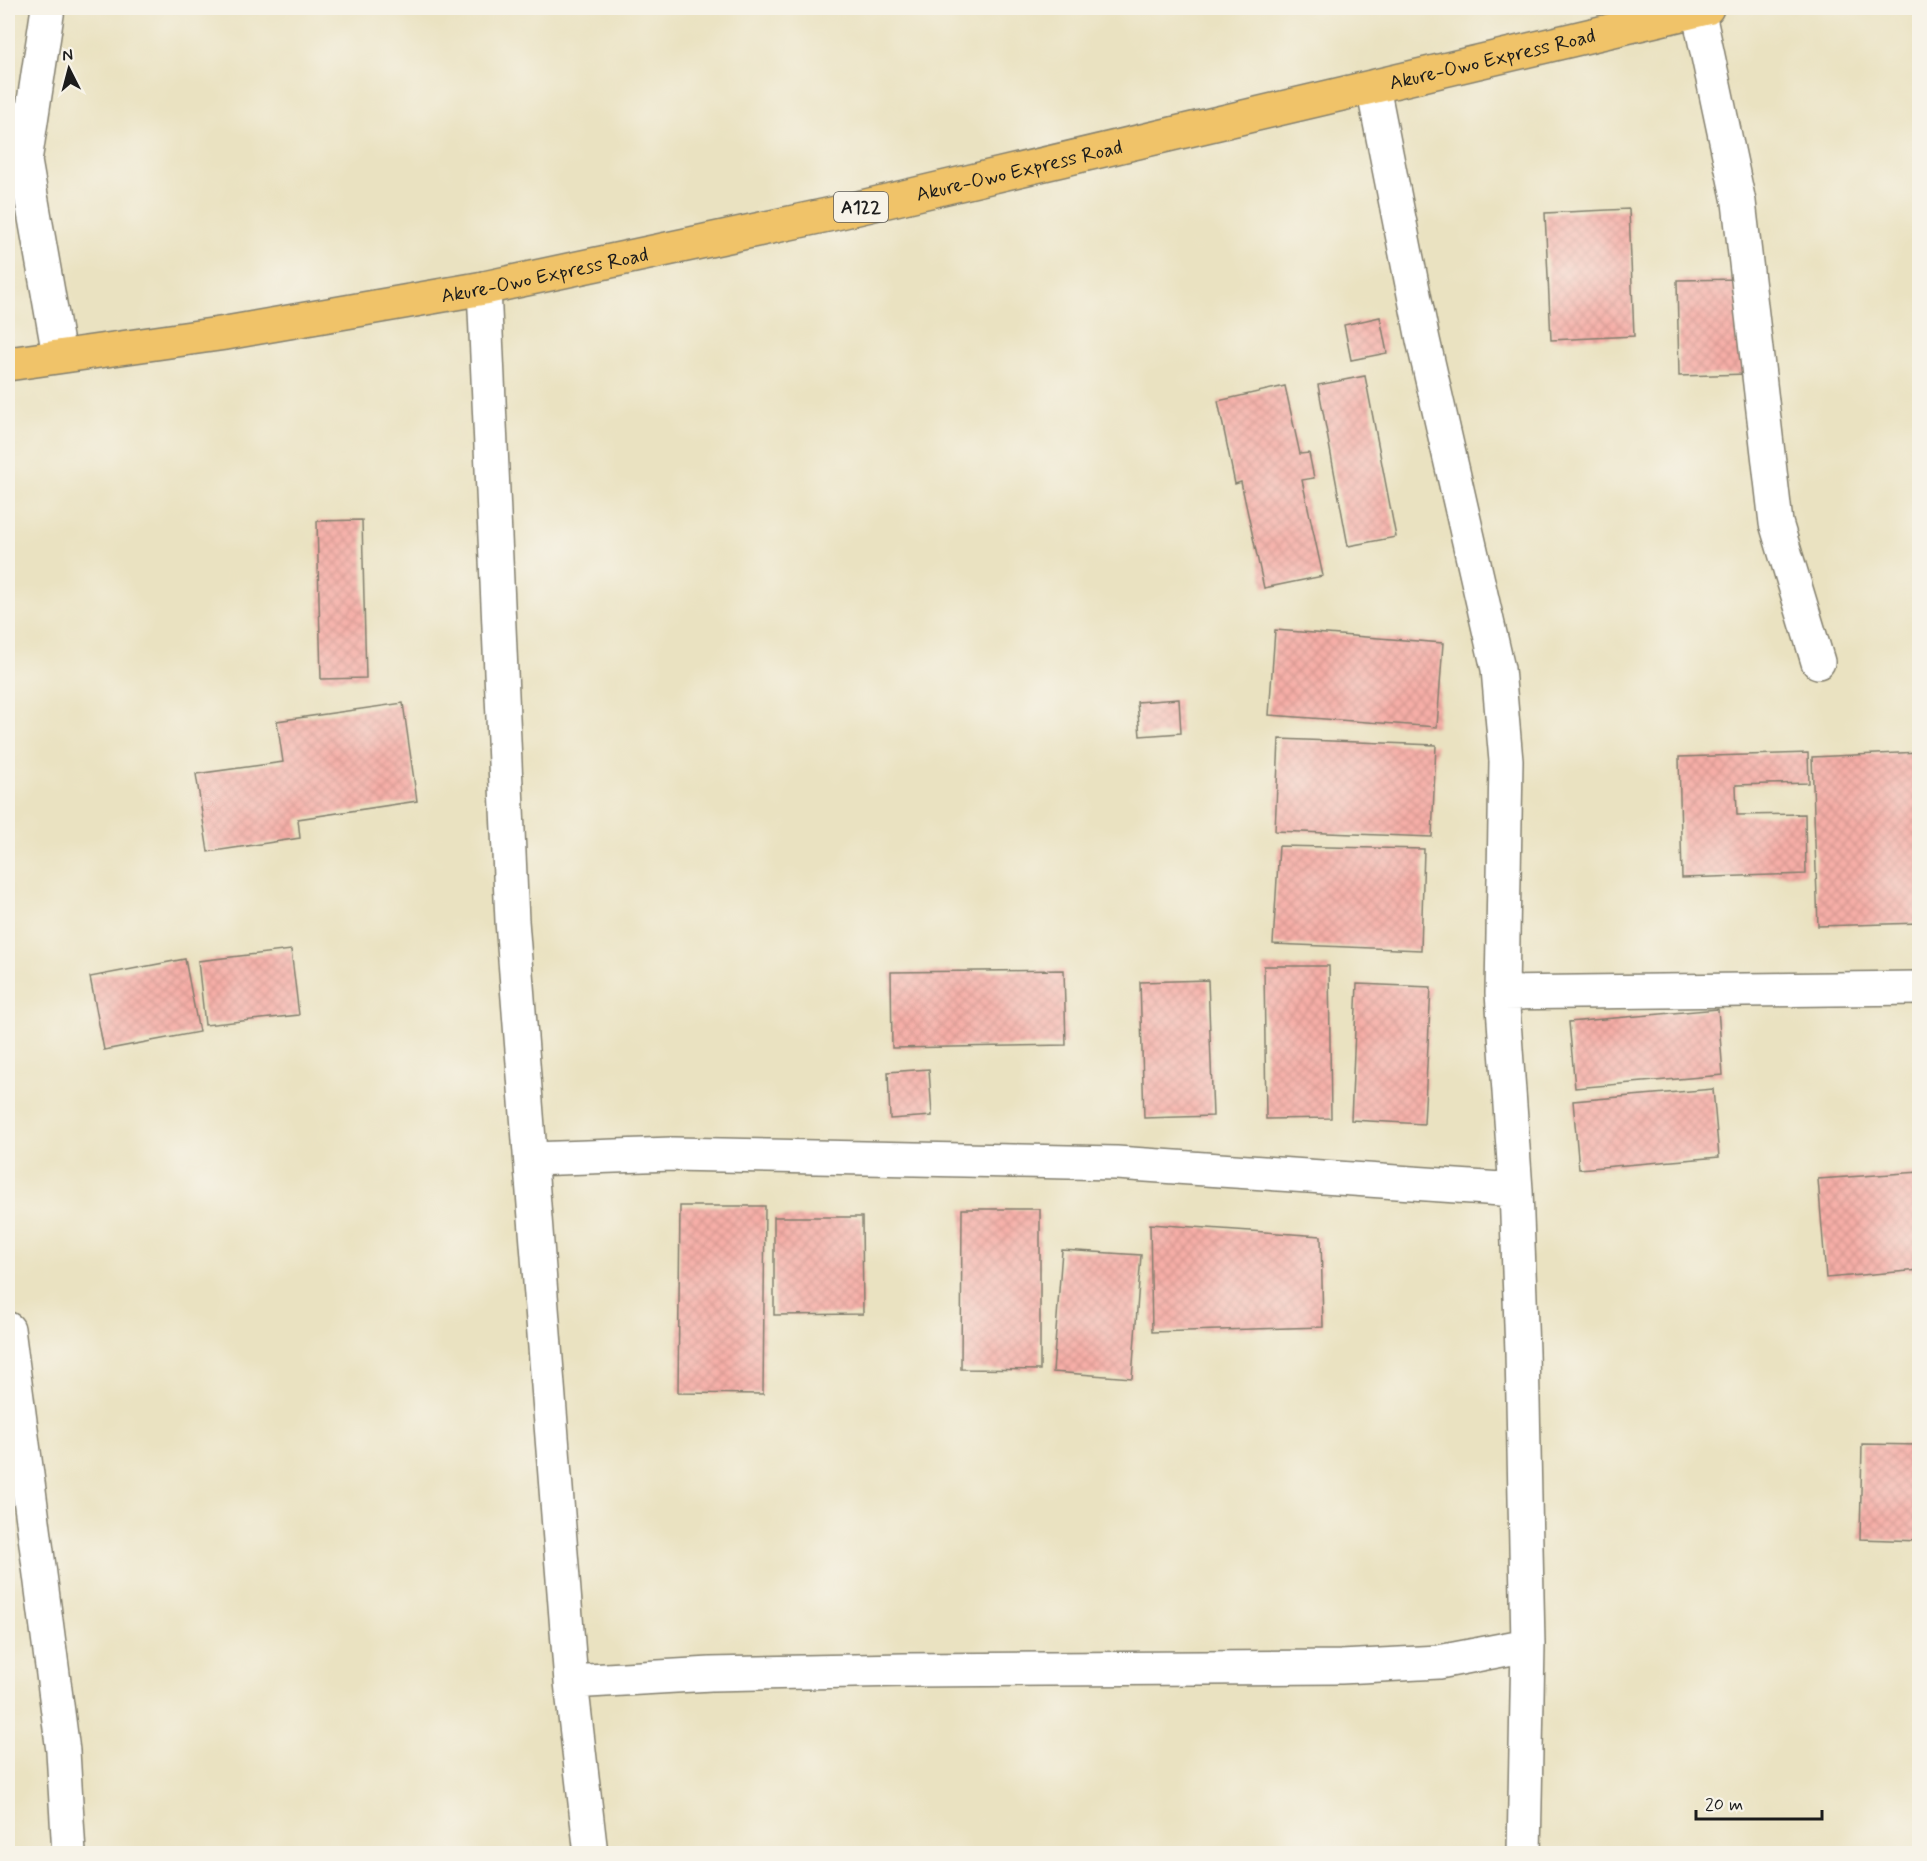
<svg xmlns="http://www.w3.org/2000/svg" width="1927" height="1861" font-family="Mynerve,sans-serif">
	<defs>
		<pattern id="building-cross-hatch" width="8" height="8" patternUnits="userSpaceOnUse" patternTransform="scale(1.5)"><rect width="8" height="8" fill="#f6aea7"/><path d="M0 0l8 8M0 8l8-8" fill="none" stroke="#d2958f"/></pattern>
	</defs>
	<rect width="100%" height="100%" fill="#f7f3e8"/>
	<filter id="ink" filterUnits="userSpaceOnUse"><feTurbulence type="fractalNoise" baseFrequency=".0167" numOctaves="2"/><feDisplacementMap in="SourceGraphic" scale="12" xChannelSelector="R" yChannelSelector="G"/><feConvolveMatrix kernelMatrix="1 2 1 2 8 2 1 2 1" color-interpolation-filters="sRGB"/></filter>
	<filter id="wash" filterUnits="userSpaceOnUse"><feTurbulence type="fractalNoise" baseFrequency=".008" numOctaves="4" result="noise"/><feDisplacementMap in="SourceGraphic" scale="24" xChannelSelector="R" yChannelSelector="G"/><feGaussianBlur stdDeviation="1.35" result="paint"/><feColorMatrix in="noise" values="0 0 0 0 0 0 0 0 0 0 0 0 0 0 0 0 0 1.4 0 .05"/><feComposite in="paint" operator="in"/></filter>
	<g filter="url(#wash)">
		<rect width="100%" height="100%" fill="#eae2c1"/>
		<g id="blocks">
			<!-- building -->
			<path fill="url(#building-cross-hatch)" d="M 1629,209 L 1634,336 L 1551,340 L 1545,213 Z
				M 1745,279 L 1747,374 L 1679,376 L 1677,280 Z
				M 1380,317 L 1387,353 L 1351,360 L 1344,325 Z
				M 1365,376 L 1396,537 L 1348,546 L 1318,385 Z
				M 1285,386 L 1300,454 L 1309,453 L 1314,478 L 1302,480 L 1323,576 L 1264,588 L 1241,482 L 1235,484 L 1218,401 Z
				M 362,520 L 366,678 L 321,679 L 317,521 Z
				M 1275,630 L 1443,643 L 1437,727 L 1269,715 Z
				M 1179,699 L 1181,733 L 1140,736 L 1137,702 Z
				M 403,703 L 417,801 L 298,819 L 300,838 L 208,852 L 196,774 L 283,762 L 277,721 Z
				M 1279,739 L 1436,745 L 1432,837 L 1275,831 Z
				M 1920,752 L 1920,923 L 1818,926 L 1812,757 Z
				M 1808,753 L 1809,783 L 1736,785 L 1737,815 L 1805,814 L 1806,874 L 1682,878 L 1679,757 Z
				M 1279,846 L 1424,849 L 1421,950 L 1273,944 Z
				M 291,950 L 299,1015 L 205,1025 L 198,961 Z
				M 185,959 L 199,1032 L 104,1050 L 90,977 Z
				M 1264,966 L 1329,966 L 1331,1118 L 1266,1119 Z
				M 1064,970 L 1066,1045 L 892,1048 L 891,972 Z
				M 1208,980 L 1213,1116 L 1144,1118 L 1140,982 Z
				M 1357,984 L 1431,987 L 1424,1124 L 1351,1120 Z
				M 1718,1009 L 1723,1075 L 1575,1088 L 1569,1022 Z
				M 929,1069 L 932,1116 L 890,1119 L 888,1072 Z
				M 1713,1089 L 1719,1157 L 1579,1169 L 1573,1101 Z
				M 1920,1172 L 1920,1270 L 1826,1278 L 1818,1179 Z
				M 680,1206 L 765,1206 L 763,1394 L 678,1393 Z
				M 962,1209 L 1040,1209 L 1040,1370 L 961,1369 Z
				M 774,1217 L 862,1217 L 863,1314 L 774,1315 Z
				M 1150,1224 L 1321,1236 L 1323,1327 L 1152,1332 Z
				M 1062,1250 L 1141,1255 L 1132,1378 L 1053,1372 Z
				M 1862,1444 L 1920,1445 L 1920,1541 L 1860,1539 Z"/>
		</g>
	</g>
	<g filter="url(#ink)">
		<use href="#blocks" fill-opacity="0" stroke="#837f6e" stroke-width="1.5"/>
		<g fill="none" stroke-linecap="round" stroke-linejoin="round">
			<defs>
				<path id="street" d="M 48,8 L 25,161 L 59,355
					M 1698,9 L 1739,202 L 1776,523 L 1818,662
					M 1373,87 L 1423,340 L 1498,669 L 1506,761 L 1502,993 L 1516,1190 L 1522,1352 L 1528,1645 L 1524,1854
					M 484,288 L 512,921 L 571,1682 L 591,1854
					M 1502,993 L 1920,988
					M 531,1159 L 672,1154 L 1116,1163 L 1516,1190
					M 8,1329 L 63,1751 L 69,1854
					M 571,1682 L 711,1674 L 905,1670 L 1341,1667 L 1439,1662 L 1528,1645"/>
				<g id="highway">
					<path id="s1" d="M 8,364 L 226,333 L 484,288 L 832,214 L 1707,8"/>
				</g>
			</defs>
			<!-- street casing -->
			<use href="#street" stroke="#837f6e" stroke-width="36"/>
			<!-- highway casing -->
			<use href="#highway" stroke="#837f6e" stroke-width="36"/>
			<!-- street -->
			<use href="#street" stroke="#fff" stroke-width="33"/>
			<!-- highway -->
			<use href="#highway" stroke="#f0c369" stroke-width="33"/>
		</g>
	</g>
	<g text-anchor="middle" stroke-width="5" stroke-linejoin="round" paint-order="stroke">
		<!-- shield labels -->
		<rect fill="#f7f3e8" stroke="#5e5c59" stroke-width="1.5" x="834" y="192" width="54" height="30" rx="4.5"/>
		<g font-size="18" font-weight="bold" fill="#1c1c1c">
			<text x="861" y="213">A122</text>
		</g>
		<!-- street labels -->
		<g font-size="20" fill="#1c1c1c" stroke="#f7f3e8">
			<text dy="7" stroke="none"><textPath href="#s1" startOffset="1516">Akure-Owo Express Road</textPath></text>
			<text dy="7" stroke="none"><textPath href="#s1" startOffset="1030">Akure-Owo Express Road</textPath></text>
			<text dy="7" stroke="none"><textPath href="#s1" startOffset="544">Akure-Owo Express Road</textPath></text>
		</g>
	</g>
	<!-- margin -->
	<rect width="1927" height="1861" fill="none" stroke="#f7f3e8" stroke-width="30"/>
	<!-- north arrow -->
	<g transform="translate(69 69) rotate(354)" stroke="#f7f3e8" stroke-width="4.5" paint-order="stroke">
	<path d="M0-4.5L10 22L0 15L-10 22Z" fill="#1c1c1c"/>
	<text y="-9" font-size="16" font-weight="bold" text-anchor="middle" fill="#1c1c1c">N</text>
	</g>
	<!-- scale -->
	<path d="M1696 1810v9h126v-9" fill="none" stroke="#1c1c1c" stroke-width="3"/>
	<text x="1705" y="1810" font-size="18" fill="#1c1c1c" stroke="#f7f3e8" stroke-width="4.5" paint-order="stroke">20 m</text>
</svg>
